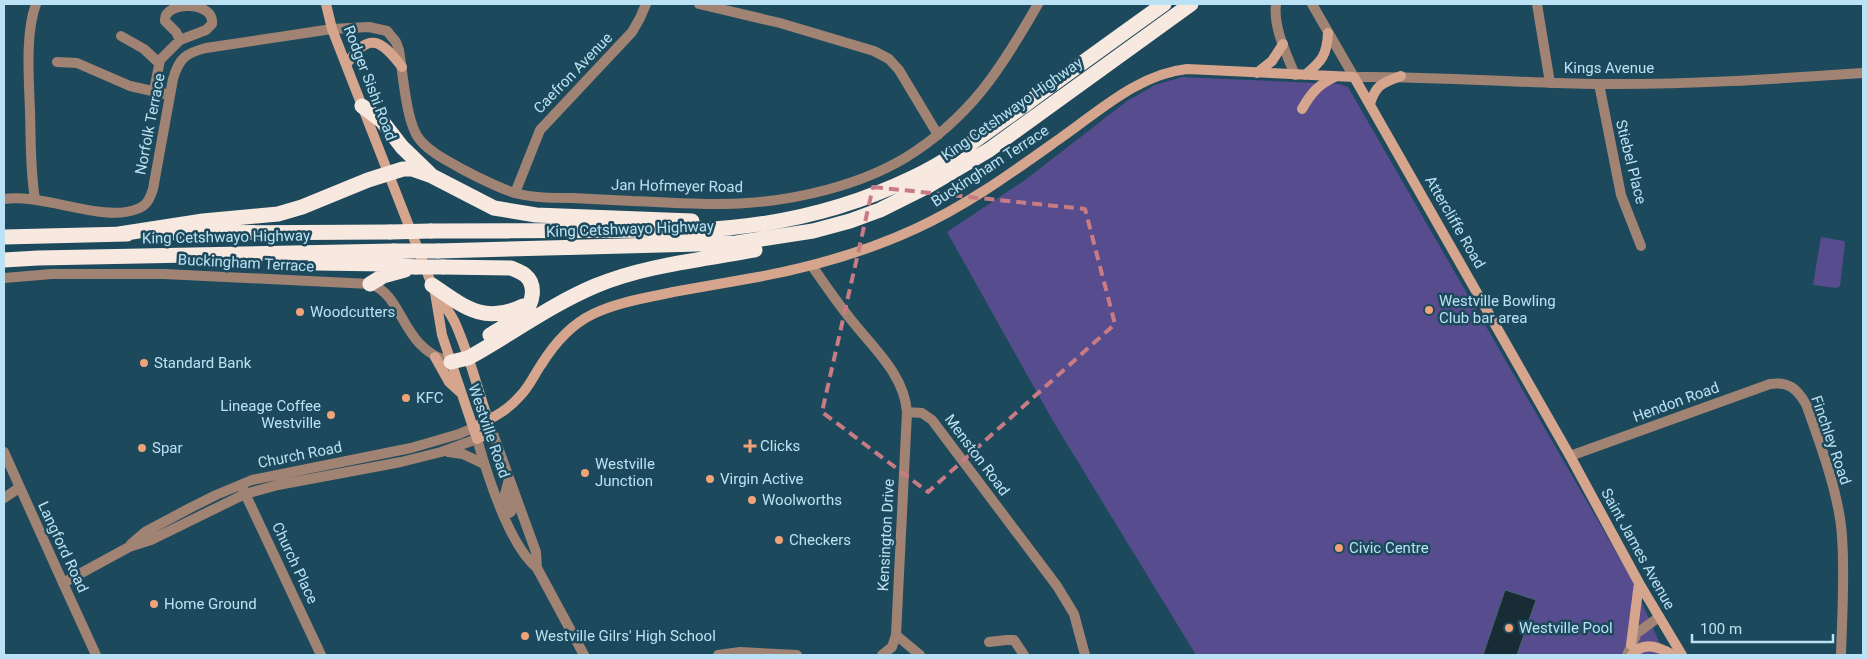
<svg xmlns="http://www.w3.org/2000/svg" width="1867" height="659" font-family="Roboto,sans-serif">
	<rect width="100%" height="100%" fill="#1c495b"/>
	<!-- green -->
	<path fill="#574d8e" d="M 1182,77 L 1339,84 L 1348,87 L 1631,578 L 1665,655 L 1196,655 L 1053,421 L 947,232 L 1025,180 L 1127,101 L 1155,85 Z
		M 1821,237 L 1844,241 L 1845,243 L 1840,286 L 1836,288 L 1813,285 Z"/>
	<!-- water -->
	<path fill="#172c35" stroke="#48626e" d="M 1505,590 L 1536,600 L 1517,655 L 1483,655 Z"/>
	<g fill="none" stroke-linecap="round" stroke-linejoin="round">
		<!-- minor -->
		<path stroke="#a18373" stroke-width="10" d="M 699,4 L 780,23 L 874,51 L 889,59 L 899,70 L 938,135
			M 1276,4 C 1273,27 1286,53 1295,75
			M 1537,4 L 1550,83
			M 121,36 L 144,49 L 159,63
			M 57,62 L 77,63 L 130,86 L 170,95
			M 1599,84 L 1621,195 L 1641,246
			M 154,91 L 160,60 L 180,40 L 206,30 L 212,24 C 215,0 163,1 165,21 L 176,32 L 180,40
			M 515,193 L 540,130 L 632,32 L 640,18 L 646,4
			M 4,199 C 43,193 104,223 137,209 C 147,206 150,198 153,189 L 173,79 C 179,58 186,53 206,48 L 332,29
			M 35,199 C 30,170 31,141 30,111 C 29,80 25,33 36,4
			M 812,266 C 824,283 836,301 849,317 C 871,346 904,373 907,412 L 922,413 L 932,420 L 1057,586 L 1074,614 L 1085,655
			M 4,278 L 52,274 L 164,274 L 370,284 C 405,295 400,349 451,362
			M 1570,456 L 1770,384 C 1789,381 1797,389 1806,404 C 1820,443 1840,497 1842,537 C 1845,576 1842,616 1841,655
			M 242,487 L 321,655
			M 4,498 L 19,488
			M 63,583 L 96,655
			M 896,635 L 920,655
			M 989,642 L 1006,640 L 1014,640 L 1024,655
			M 718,655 L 740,652 L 797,655
			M 882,655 L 892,647 L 896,635 L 907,412
			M 1627,655 L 1637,633 L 1659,617"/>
		<!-- tertiary -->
		<path stroke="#a18373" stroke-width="10" d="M 1312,4 L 1354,77 C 1435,76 1516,83 1597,84 C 1686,85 1775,79 1863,73
			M 332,29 L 369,27 L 387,31 L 396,42 L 399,50 C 403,73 406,124 420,140 C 431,153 446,160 460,168 C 477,177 496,187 515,193 C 533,198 553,198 572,198 C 592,199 612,200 632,201 C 670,202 708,206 746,203 C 797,200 860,185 905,158 C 970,118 1001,69 1038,4
			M 492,431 L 536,552 L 537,568
			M 4,452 L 63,583 L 129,547 L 151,540 L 245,494 L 278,485 L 401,462 L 441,452 L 477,439 C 487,474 509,545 537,568 L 584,655
			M 448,452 L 463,454 L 484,464
			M 504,516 L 511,512 L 505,494 L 509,479
			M 131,544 L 145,532 L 190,508 L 216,495 L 252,480 L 411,448 L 459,434 L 473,428"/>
		<!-- secondary -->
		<path stroke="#d5a58d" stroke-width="10" d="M 326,4 L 332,29 L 432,285 C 438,300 450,310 456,325 C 471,359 479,396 492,431
			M 346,65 C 368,32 380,38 402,67
			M 1257,73 L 1272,61 L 1283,44
			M 1305,75 C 1322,61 1327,55 1328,33
			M 1370,104 C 1376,84 1383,83 1401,76
			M 1302,109 C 1311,93 1319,84 1335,77
			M 435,293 L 442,335 L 477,439 L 492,431
			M 435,357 L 449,382 L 460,392
			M 473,428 C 492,418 506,412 520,396 C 529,387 534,375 541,365 C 554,344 570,325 593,314 C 618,302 646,298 673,292 C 701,287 729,282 758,277 C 812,267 865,252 915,229 C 968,205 1014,171 1062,137 C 1099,111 1139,74 1187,69 L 1354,77 L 1570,456 L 1639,583 L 1682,655
			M 1631,645 L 1639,583
			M 1632,655 C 1643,640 1660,647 1673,655"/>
		<!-- motorway -->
		<path stroke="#f7e8e0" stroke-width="15" d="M 362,106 L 382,121 L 402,147 L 430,174
			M 431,231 L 696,230 C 772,227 843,211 912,178 C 953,159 989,130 1026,104 C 1072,70 1118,37 1164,4
			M 175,233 L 390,232
			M 119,234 L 203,221 L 278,214 L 302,207 L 368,180 L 403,169 L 412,169 L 432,176 L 494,208 L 536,215 L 692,221
			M 4,237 L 127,234
			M 438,251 L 736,243 L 813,231 L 850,221 L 880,210 L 928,186 L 989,150 L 1191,4
			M 4,260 L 38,258 L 394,251
			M 315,263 L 385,264 L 416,267
			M 443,267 L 511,268 C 516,270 521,272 525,275 C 537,285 533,304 523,313 C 513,322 501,328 490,335
			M 370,284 L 383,276 L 405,270
			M 432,285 C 463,306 484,325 523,306
			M 451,362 L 468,358 C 510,335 550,305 595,286 C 645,265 702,260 755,250"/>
		<!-- motorway-bridge -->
		<path stroke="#f7e8e0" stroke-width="15" d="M 390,232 L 431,231
			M 394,251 L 438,251
			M 416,267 L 443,267"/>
	</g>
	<!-- marked area -->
	<path fill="none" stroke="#c97b84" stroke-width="4" stroke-dasharray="10 6" stroke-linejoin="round" d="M 873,187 L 1085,209 L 1115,324 L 928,492 L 822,412 Z"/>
	<!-- markers -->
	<g fill="#f0a279" stroke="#1c495b" stroke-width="2">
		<circle cx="1429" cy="310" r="5"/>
		<circle cx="300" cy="312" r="5"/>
		<circle cx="144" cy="363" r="5"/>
		<circle cx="406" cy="398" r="5"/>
		<circle cx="331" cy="415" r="5"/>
		<path d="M747.5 438.5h5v5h5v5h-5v5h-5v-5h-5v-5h5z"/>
		<circle cx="142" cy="448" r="5"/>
		<circle cx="585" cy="473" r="5"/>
		<circle cx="710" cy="479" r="5"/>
		<circle cx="752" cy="500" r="5"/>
		<circle cx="779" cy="540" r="5"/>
		<circle cx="1339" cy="548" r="5"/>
		<circle cx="154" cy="604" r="5"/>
		<circle cx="1509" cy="628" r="5"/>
		<circle cx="525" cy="636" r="5"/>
	</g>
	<g text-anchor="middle" stroke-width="5" stroke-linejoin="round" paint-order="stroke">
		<!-- street labels -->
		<g font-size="15" fill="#bae1f4" stroke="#1c495b">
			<text x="1609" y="73">Kings Avenue</text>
			<text transform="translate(573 73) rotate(-46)" y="5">Caefron Avenue</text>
			<text transform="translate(370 83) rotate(69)" y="5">Rodger Sishi Road</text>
			<text transform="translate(1012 109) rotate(-35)" y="5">King Cetshwayo Highway</text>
			<text transform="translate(150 124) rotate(-79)" y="5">Norfolk Terrace</text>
			<text transform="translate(1631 162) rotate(76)" y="5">Stiebel Place</text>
			<text transform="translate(990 166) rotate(-33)" y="5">Buckingham Terrace</text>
			<text transform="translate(677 186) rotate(1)" y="5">Jan Hofmeyer Road</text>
			<text transform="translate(1455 222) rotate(60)" y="5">Attercliffe Road</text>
			<text transform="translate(630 229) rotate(-2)" y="5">King Cetshwayo Highway</text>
			<text transform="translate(226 237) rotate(-1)" y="5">King Cetshwayo Highway</text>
			<text transform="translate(246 263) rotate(3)" y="5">Buckingham Terrace</text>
			<text transform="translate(1676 402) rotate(-20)" y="5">Hendon Road</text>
			<text transform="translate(489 431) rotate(71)" y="5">Westville Road</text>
			<text transform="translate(1831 440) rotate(71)" y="5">Finchley Road</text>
			<text transform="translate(300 455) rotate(-11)" y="5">Church Road</text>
			<text transform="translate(977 455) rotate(53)" y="5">Menston Road</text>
			<text transform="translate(886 535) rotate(-87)" y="5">Kensington Drive</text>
			<text transform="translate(63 547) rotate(65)" y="5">Langford Road</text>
			<text transform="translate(1638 549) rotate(61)" y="5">Saint James Avenue</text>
			<text transform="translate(295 563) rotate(65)" y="5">Church Place</text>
		</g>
		<!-- poi labels -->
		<g font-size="15" fill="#bae1f4" stroke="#1c495b" text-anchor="start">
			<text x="1439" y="306">Westville Bowling<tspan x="1439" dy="17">Club bar area</tspan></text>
			<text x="310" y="317">Woodcutters</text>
			<text x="154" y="368">Standard Bank</text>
			<text x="416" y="403">KFC</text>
			<text x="321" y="411" text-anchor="end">Lineage Coffee<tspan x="321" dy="17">Westville</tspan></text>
			<text x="760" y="451">Clicks</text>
			<text x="152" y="453">Spar</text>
			<text x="595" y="469">Westville<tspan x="595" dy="17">Junction</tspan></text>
			<text x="720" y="484">Virgin Active</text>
			<text x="762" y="505">Woolworths</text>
			<text x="789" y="545">Checkers</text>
			<text x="1349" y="553">Civic Centre</text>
			<text x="164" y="609">Home Ground</text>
			<text x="1519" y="633">Westville Pool</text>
			<text x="535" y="641">Westville Gilrs' High School</text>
		</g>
	</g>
	<!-- border -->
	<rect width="1867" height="659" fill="none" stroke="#bae1f4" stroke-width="10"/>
	<!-- scale -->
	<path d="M1692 634v8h141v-8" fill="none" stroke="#bae1f4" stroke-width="2.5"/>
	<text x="1700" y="634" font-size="15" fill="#bae1f4" stroke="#1c495b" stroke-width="4" paint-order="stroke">100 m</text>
</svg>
